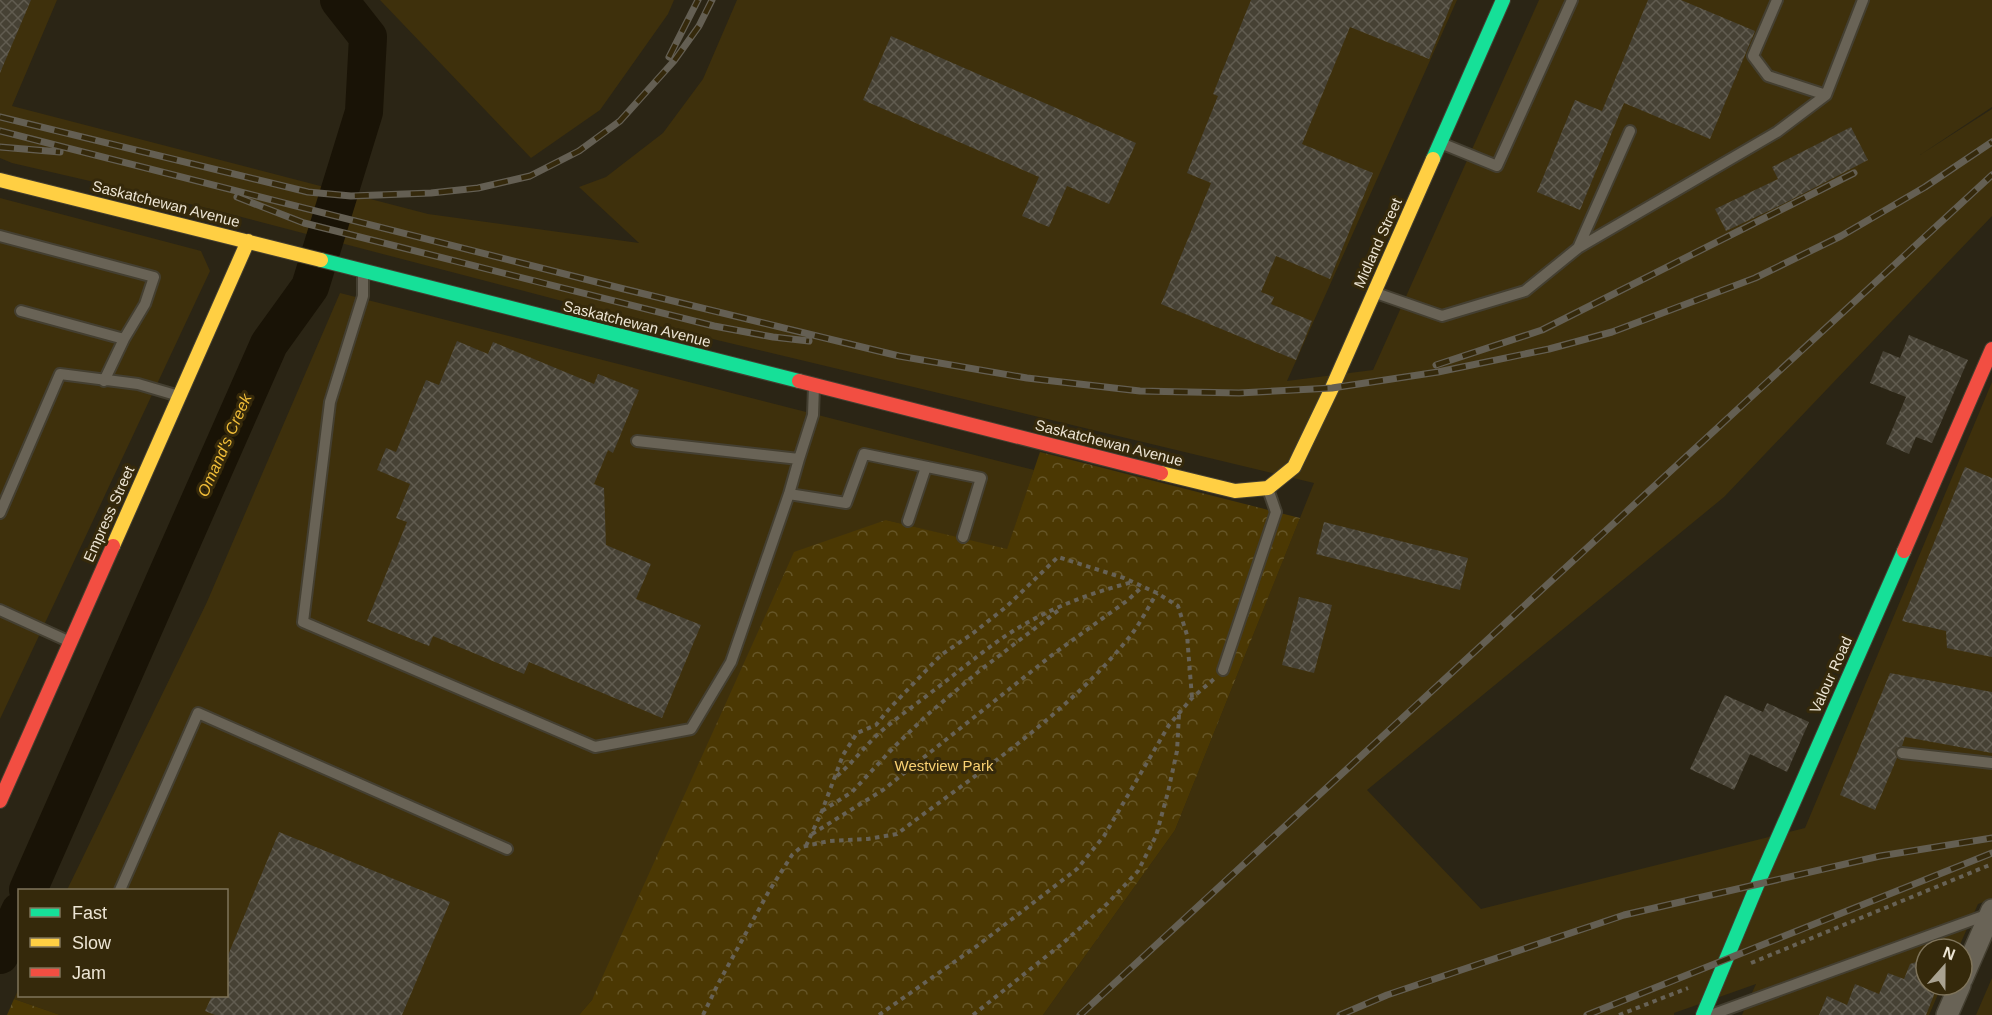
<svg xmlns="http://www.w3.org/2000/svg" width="1992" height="1015" font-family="Arial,sans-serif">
	<defs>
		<pattern id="park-crowns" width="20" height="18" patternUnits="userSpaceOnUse" patternTransform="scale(1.5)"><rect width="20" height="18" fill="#4b3803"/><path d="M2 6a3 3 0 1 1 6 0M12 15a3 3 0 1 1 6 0" fill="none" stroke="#655527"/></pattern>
		<pattern id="building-cross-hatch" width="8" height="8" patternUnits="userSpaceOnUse" patternTransform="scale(1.5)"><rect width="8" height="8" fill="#464134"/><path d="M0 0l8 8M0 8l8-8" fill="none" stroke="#615c50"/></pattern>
	</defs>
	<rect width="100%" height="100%" fill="#2b2515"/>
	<!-- built -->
	<path fill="#3e300c" d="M 0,0 L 57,0 L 12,106 L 428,214 L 639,243 L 579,187 L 606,177 L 663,133 L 703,79 L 737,0 L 1457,0 L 1287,381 L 1373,370 L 1539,0 L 1992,0 L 1992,107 L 1920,155 L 1992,109 L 1992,216 L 1724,497 L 1367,790 L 1481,909 L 1805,828 L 1992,382 L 1992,899 L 1978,904 L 1958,949 L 1926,949 L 1926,985 L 1942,985 L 1929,1015 L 1742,1015 L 1756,984 L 1674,1013 L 1674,1015 L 1043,1015 L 1175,830 L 1314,483 L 646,323 L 211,209 L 12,163 L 0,158 Z
		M 380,0 L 674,0 L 668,14 L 600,110 L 531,158 Z
		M 0,198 L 201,251 L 210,271 L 0,719 Z
		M 340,293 L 1034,470 L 1007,550 L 886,520 L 592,1000 L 579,1015 L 60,1015 L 14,999 L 19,988 L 20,996 L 226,996 L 226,890 L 67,890 L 207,602 Z
		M 1992,978 L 1992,1015 L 1976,1015 Z"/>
	<!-- park -->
	<path fill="url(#park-crowns)" d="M 1040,452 L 1300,518 L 1175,830 L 1043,1015 L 579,1015 L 592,1000 L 794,552 L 886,520 L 1007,549 Z
		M 14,999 L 60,1015 L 7,1015 Z"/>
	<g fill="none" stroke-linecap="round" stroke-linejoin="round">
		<!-- river -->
		<path stroke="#191306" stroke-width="38" d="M 28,890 L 269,344 L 310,287 L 364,112 L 368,37 L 339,0
			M 0,955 L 20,911"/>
	</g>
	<!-- building -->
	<path fill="url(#building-cross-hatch)" d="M 0,0 L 31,0 L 0,73 Z
		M 1251,0 L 1453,0 L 1429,59 L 1350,27 L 1302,144 L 1373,173 L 1330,279 L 1276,256 L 1261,292 L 1274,297 L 1271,304 L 1312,321 L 1296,360 L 1161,304 L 1211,183 L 1187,173 L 1218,96 L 1213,94 Z
		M 1648,0 L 1681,0 L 1755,31 L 1710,139 L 1624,103 L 1580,210 L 1537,192 L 1575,100 L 1602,111 Z
		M 891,36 L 1136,143 L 1109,204 L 1067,186 L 1049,227 L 1022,216 L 1039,177 L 863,100 Z
		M 1851,127 L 1868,160 L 1783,204 L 1726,231 L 1715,209 L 1778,179 L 1772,167 Z
		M 1909,335 L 1968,360 L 1932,443 L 1916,437 L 1909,454 L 1886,444 L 1906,397 L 1870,383 L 1883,351 L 1900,358 Z
		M 457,341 L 488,354 L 493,342 L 594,384 L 598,374 L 639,390 L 613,453 L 608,450 L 594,484 L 604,488 L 606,545 L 651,564 L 636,599 L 701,625 L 662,718 L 529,662 L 524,674 L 433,636 L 429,646 L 367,621 L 407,522 L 396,518 L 410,484 L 377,470 L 386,448 L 396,452 L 426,380 L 439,385 Z
		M 1965,467 L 1992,478 L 1992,657 L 1947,648 L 1946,631 L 1902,621 Z
		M 1324,522 L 1468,558 L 1460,590 L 1316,554 Z
		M 1299,597 L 1332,605 L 1314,673 L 1282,665 Z
		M 1890,673 L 1992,692 L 1992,753 L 1905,737 L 1902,746 L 1896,749 L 1895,753 L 1897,758 L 1875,810 L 1840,795 Z
		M 1725,695 L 1763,712 L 1767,703 L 1809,722 L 1787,772 L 1750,754 L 1734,790 L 1690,769 Z
		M 279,832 L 450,902 L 402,1015 L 215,1015 L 205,1011 L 212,996 L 226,996 L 226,960 Z
		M 1926,959 L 1926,985 L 1938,985 L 1926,1015 L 1819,1015 L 1827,996 L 1847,1005 L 1855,984 L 1879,994 L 1888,973 L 1904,979 L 1910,964 Z"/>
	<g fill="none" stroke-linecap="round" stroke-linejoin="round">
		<defs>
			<path id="lane" d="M 1777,0 L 1753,56 L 1768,76 L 1826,95 L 1863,0
				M 1630,131 L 1578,248 L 1777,132 L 1826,95
				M 1443,144 L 1497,166 L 1572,0
				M 0,236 L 154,277 L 145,304 L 124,339 L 104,381
				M 363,271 L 363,296 L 330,402 L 303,622 L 595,747 L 691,729 L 731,662 L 789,494 L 799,459
				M 1376,293 L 1442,316 L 1525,291 L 1578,248
				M 21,311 L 124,339
				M 637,441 L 799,459 L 813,415 L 814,386
				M 789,494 L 846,503 L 864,454 L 981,478 L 963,537
				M 0,513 L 60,374 L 138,384 L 179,396
				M 908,521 L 926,467
				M 0,610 L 68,641
				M 1223,670 L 1276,512 L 1268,489
				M 1902,753 L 1992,763
				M 120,890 L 198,713 L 507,849
				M 1711,1015 L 1989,914"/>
			<path id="street" d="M 1962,979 L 1992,910
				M 1947,1015 L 1960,985"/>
			<path id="fast" d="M 1433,159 L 1503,0
				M 321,260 L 799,381
				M 1703,1015 L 1758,883 L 1904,551"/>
			<path id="slow" d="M 0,180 L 321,260
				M 1161,473 L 1235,491 L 1268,488 L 1294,467 L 1332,388 L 1433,159
				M 113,546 L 248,241"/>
			<path id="jam" d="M 799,381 L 1161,473
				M 1904,551 L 1992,349
				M 0,801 L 113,546"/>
		</defs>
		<!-- lane casing -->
		<use href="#lane" stroke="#443f31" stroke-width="14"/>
		<!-- street casing -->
		<use href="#street" stroke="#443f31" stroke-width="24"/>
		<!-- fast casing -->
		<use href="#fast" stroke="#443f31" stroke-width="16"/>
		<!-- slow casing -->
		<use href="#slow" stroke="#443f31" stroke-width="16"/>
		<!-- jam casing -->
		<use href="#jam" stroke="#443f31" stroke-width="16"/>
		<!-- path -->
		<path stroke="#676256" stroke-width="4" stroke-dasharray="4.5 4.5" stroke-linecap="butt" d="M 837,776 C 851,764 862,750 875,737 C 893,720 914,706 933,691 C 961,670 988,646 1018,628 C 1053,607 1093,592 1133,582
			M 822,811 L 852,792 L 894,747 L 927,715 L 978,672 L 1060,609
			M 812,834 L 883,790 L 1052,655 L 1128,600 L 1143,586
			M 806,846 L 822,811 L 843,755 L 857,733 L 876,725 L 889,709 L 941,655 L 972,634 L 1006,607 L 1058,557 L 1124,578 L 1157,593 L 1178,606 L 1187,635 L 1192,698
			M 1751,963 L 1992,864
			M 703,1015 L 718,984 L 769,891 L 792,855 L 801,847 L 829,841 L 868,839 L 897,834 C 976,774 1064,717 1127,640 C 1139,626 1147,609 1157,593
			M 879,1015 L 977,946 L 1077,869 L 1104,836 L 1169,725 L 1192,698 L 1214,679
			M 973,1015 L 1063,943 L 1108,903 L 1138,871 L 1156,836 L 1168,792 L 1177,751 L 1179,714
			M 1619,1015 L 1688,988"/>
		<!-- lane -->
		<use href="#lane" stroke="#696356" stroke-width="10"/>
		<!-- street -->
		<use href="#street" stroke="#696356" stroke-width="21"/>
		<!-- fast -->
		<use href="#fast" stroke="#16e098" stroke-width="14"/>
		<!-- slow -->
		<use href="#slow" stroke="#ffcf43" stroke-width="14"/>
		<!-- jam -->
		<use href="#jam" stroke="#f24e42" stroke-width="14"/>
		<defs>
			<path id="rail" d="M 669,57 L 698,0
				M 0,117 L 308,192 L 351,196 L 431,193 L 478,188 L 530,176 L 579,151 L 620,121 L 674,61 L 699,26 L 712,0
				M 0,131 L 624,289 L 899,356 L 1027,378 L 1140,391 L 1239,393 L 1332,388 L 1438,372 L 1549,349 L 1612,332 L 1755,278 L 1841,236 L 1925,187 L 1992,142
				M 0,147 L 60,152
				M 237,197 L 304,223 L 714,326 L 773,337 L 809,341
				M 1436,365 L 1542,330 L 1854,173
				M 1080,1015 L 1992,175
				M 1340,1015 L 1387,995 L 1624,915 L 1880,856 L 1992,838
				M 1587,1015 L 1992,853"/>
		</defs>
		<!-- rail casing -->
		<use href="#rail" stroke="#645f53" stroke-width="7"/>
		<!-- rail -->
		<use href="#rail" stroke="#35290b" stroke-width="4.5" stroke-dasharray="14" stroke-linecap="butt"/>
	</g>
	<g text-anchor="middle" stroke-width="6" stroke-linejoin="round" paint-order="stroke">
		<!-- street labels -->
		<g font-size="15" fill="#ede5d4" stroke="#35290b">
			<text transform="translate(166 204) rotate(14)" y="5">Saskatchewan Avenue</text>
			<text transform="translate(1378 243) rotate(-66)" y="5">Midland Street</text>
			<text transform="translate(637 324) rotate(14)" y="5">Saskatchewan Avenue</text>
			<text transform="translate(1109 443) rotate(14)" y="5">Saskatchewan Avenue</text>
			<text transform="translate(109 514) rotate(-66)" y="5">Empress Street</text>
			<text transform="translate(1831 675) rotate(-66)" y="5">Valour Road</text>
		</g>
		<!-- park labels -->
		<g font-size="15" fill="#f9d173" stroke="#35290b">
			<text x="944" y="771">Westview Park</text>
		</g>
		<!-- water labels -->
		<g font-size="16" font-style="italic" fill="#f0bd38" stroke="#35290b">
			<text transform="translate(224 445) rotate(-66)" y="6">Omand's Creek</text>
		</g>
	</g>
	<!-- legend -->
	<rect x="18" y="889" width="210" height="108" fill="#35290b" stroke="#7f745b" stroke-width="1.5"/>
	<rect x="30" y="908" width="30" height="9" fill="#16e098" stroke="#7f745b" stroke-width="1.5"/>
	<text x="72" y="919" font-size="18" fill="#ede5d4">Fast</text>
	<rect x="30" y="938" width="30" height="9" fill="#ffcf43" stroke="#7f745b" stroke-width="1.5"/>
	<text x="72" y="949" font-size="18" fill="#ede5d4">Slow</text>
	<rect x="30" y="968" width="30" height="9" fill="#f24e42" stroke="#7f745b" stroke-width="1.5"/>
	<text x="72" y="979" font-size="18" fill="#ede5d4">Jam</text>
	<!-- north arrow -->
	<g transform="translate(1944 967) rotate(21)"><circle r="28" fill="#35290b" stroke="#7f745b" stroke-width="1.5"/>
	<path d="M0-4.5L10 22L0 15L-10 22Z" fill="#a9a291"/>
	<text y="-9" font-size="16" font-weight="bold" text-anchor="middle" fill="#ede5d4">N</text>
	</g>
</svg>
